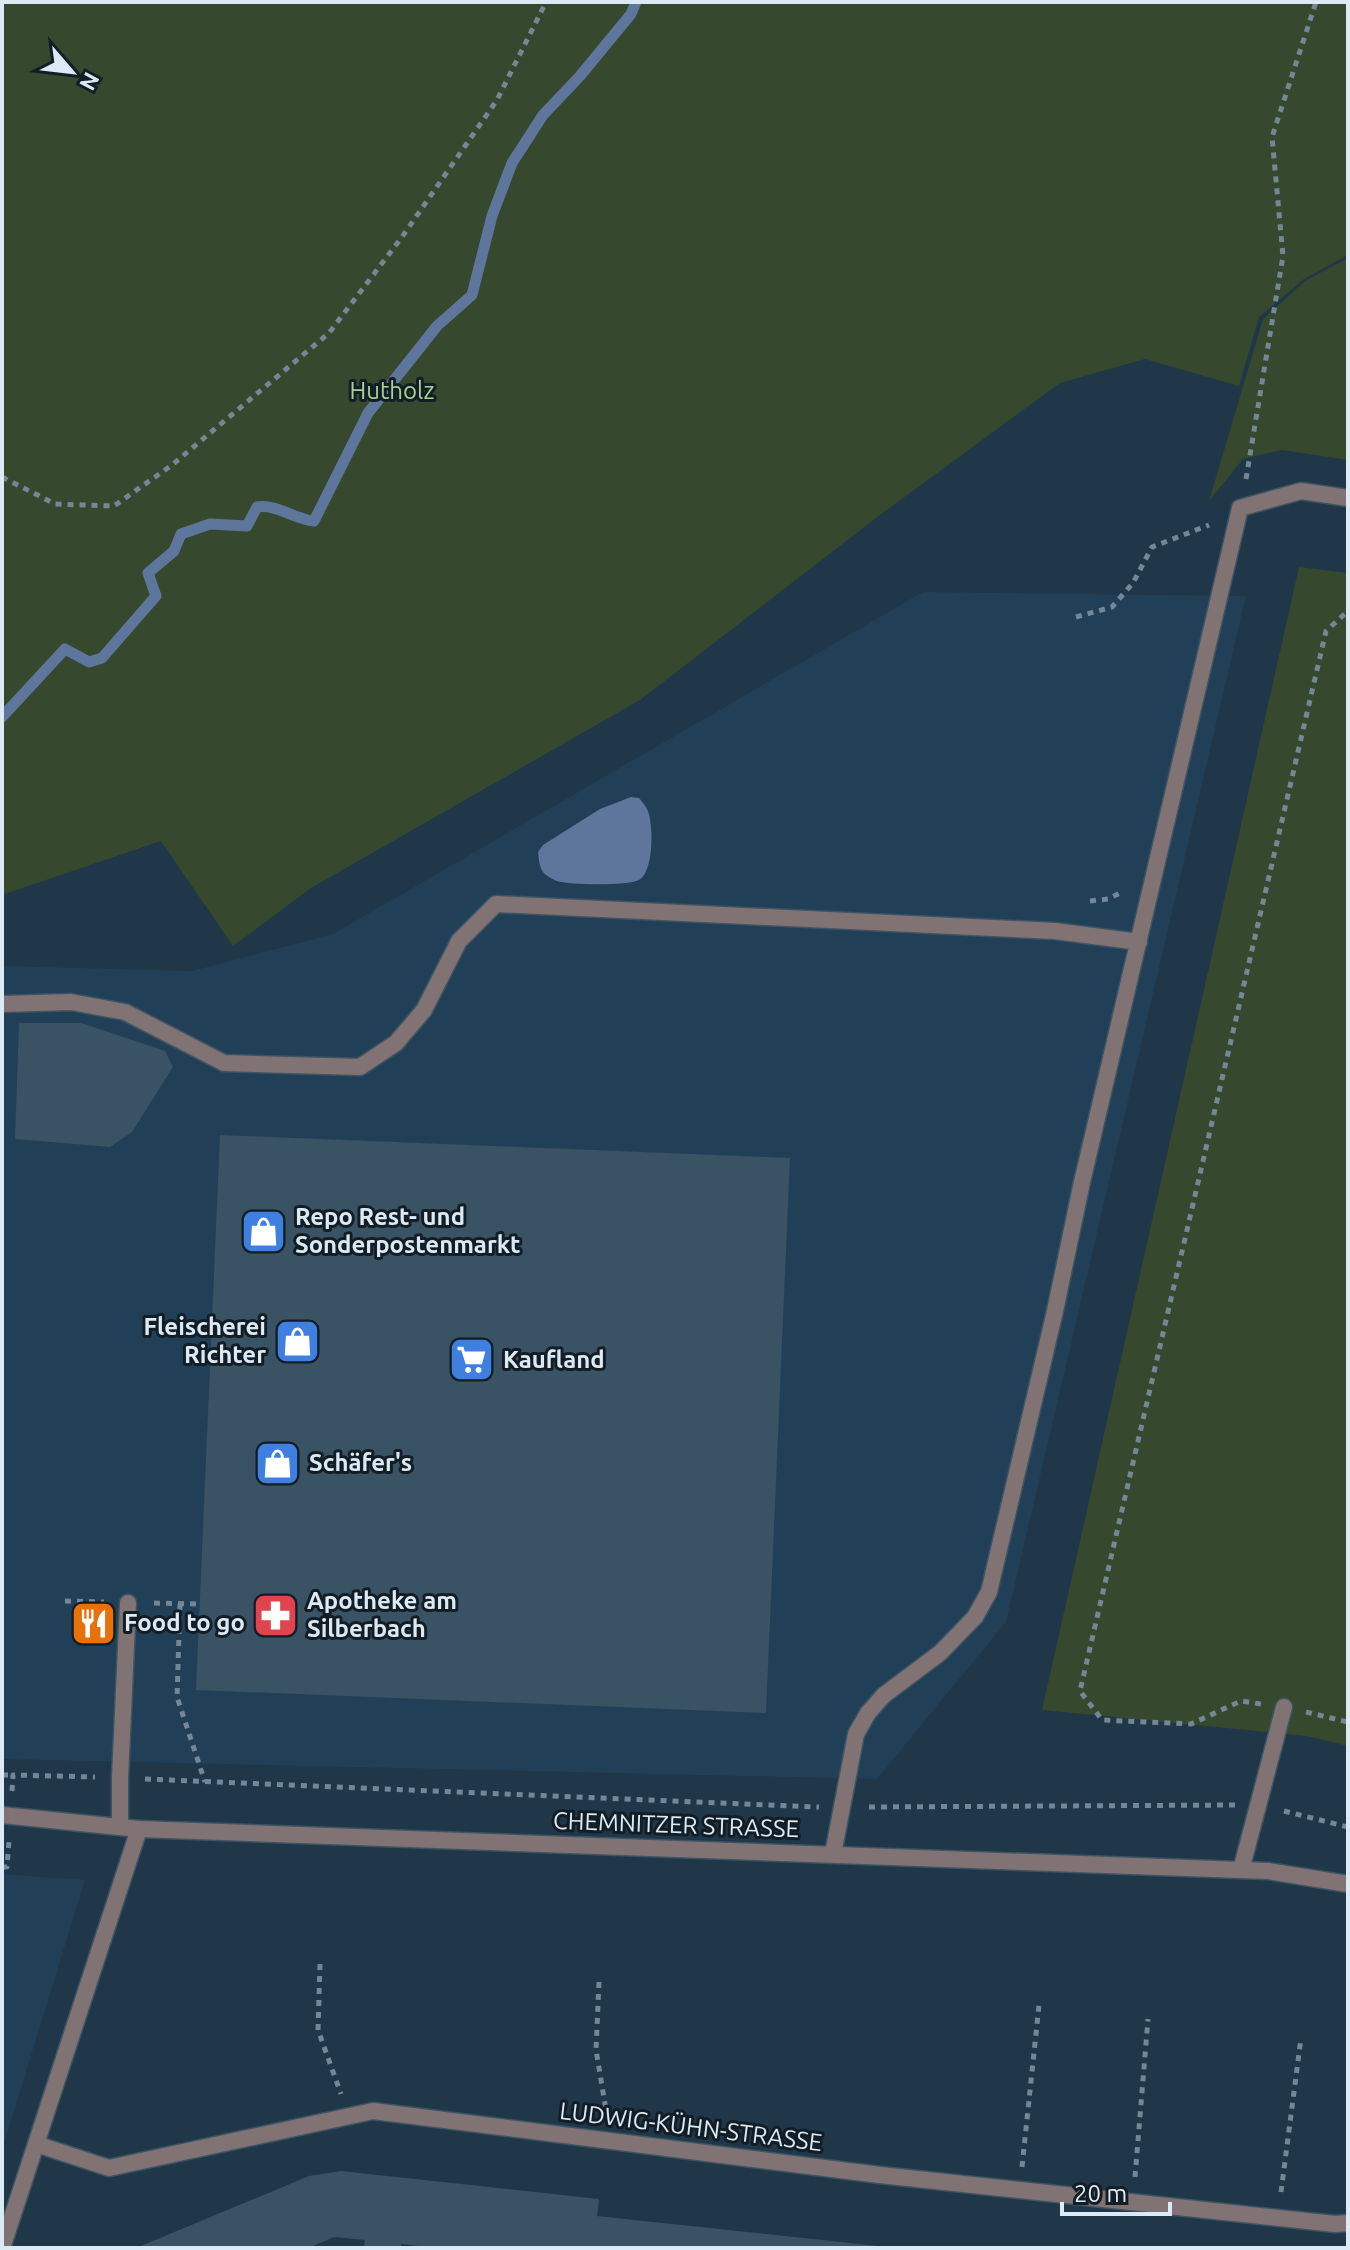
<svg xmlns="http://www.w3.org/2000/svg" width="1350" height="2250" font-family="Ubuntu,sans-serif">
	<rect width="100%" height="100%" fill="#1f3748"/>
	<!-- built -->
	<path fill="#213f56" d="M 923,592 L 1246,596 L 1006,1622 L 877,1779 L 2,1759 L 2,966 L 192,971 L 333,934 Z
		M 2,1874 L 85,1880 L 2,2150 Z"/>
	<!-- green -->
	<path fill="#36482e" d="M 2,2 L 1348,2 L 1348,255 L 1304,279 L 1259,317 L 1239,386 L 1145,359 L 1060,383 L 880,515 L 640,700 L 311,888 L 233,946 L 161,841 L 2,895 Z
		M 1348,258 L 1348,460 L 1282,450 L 1243,459 L 1209,501 L 1263,319 L 1305,281 Z
		M 1299,567 L 1348,573 L 1348,1746 L 1307,1736 L 1042,1710 Z"/>
	<!-- water -->
	<path fill="#5e769b" d="M 631,797 L 639,798 C 642,802 645,805 647,809 C 654,823 654,872 639,880 C 627,886 570,885 557,881 C 556,881 547,876 546,875 C 539,869 539,861 538,852 L 543,845 L 600,809 Z"/>
	<g fill="none" stroke-linecap="round" stroke-linejoin="round">
		<!-- stream -->
		<path stroke="#5e769b" stroke-width="11" d="M 2,717 L 65,649 L 89,662 L 102,658 L 156,596 L 148,573 L 174,551 L 181,534 L 210,524 L 247,526 L 257,507 C 277,504 294,519 314,521 L 368,413 L 437,326 L 472,295 L 492,216 L 512,163 L 543,115 L 580,76 L 631,14 L 636,2"/>
	</g>
	<!-- building -->
	<path fill="#395264" d="M 19,1023 L 81,1023 L 165,1051 L 173,1067 L 132,1132 L 110,1147 L 15,1139 Z
		M 220,1135 L 790,1158 L 766,1713 L 196,1690 Z
		M 84,1615 L 103,1615 L 103,1631 L 83,1631 Z
		M 341,2171 L 599,2199 L 597,2216 L 878,2246 L 878,2248 L 437,2248 L 401,2244 L 401,2248 L 364,2248 L 365,2240 L 334,2237 L 308,2248 L 136,2248 L 309,2176 Z"/>
	<g fill="none" stroke-linecap="round" stroke-linejoin="round">
		<defs>
			<path id="service" d="M 2,1004 L 71,1002 L 125,1012 L 224,1063 L 360,1067 L 396,1043 L 424,1010 L 459,941 L 496,904 L 1055,931 L 1139,942
				M 120,1827 L 120,1778 L 128,1603
				M 833,1854 L 856,1734 L 868,1713 L 884,1695 L 940,1653 L 975,1617 L 989,1592 L 1055,1311 L 1082,1182 L 1240,508 L 1301,491 L 1348,498
				M 1241,1870 L 1284,1707"/>
			<path id="minor" d="M 36,2144 L 109,2168 L 373,2111 L 880,2175 L 1335,2224 L 1348,2223
				M 2,2248 L 139,1829"/>
			<path id="tertiary" d="M 2,1815 L 139,1829 L 1268,1871 L 1348,1884"/>
		</defs>
		<!-- service casing -->
		<use href="#service" stroke="#3d5464" stroke-width="19"/>
		<!-- minor casing -->
		<use href="#minor" stroke="#3d5464" stroke-width="19"/>
		<!-- tertiary casing -->
		<use href="#tertiary" stroke="#3d5464" stroke-width="19"/>
		<!-- path -->
		<path stroke="#748796" stroke-width="5" stroke-dasharray="6 6" stroke-linecap="butt" d="M 2,477 L 55,504 L 114,506 L 172,465 L 329,333 L 402,237 L 497,100 L 546,2
			M 1246,479 L 1283,256 L 1272,137 L 1316,2
			M 1076,617 L 1112,607 L 1133,583 L 1152,547 L 1209,525
			M 1090,901 L 1108,899 L 1122,892
			M 65,1601 L 104,1602
			M 154,1603 L 201,1604
			M 180,1604 L 177,1697 L 205,1782
			M 1261,1704 L 1241,1701 L 1191,1724 L 1102,1720 L 1080,1691 L 1326,631 L 1348,611
			M 1306,1712 L 1348,1722
			M 2,1775 L 13,1775
			M 145,1779 L 819,1807
			M 12,1791 L 13,1775 L 95,1777
			M 869,1807 L 1235,1805
			M 1284,1811 L 1348,1827
			M 2,1867 L 7,1867 L 9,1841
			M 320,1964 L 318,2030 L 341,2094
			M 599,1982 L 596,2050 L 607,2116
			M 1022,2167 L 1039,2005
			M 1135,2177 L 1148,2019
			M 1281,2192 L 1301,2038"/>
		<!-- service -->
		<use href="#service" stroke="#817273" stroke-width="16"/>
		<!-- minor -->
		<use href="#minor" stroke="#817273" stroke-width="16"/>
		<!-- tertiary -->
		<use href="#tertiary" stroke="#817273" stroke-width="16"/>
	</g>
	<!-- icons -->
	<defs>
		<symbol id="shop-square" viewBox="-11 -11 22 22"><rect x="-9" y="-9" width="18" height="18" rx="4" fill="#3f7fe0" stroke="#131d25"/><path d="M-5-2.5h2.3a2.7 3.5 0 0 1 5.4 0H5L5.5 6h-11ZM-1.5-2.5h3a1.5 2.3 0 0 0-3 0Z" fill="#fff"/></symbol>
		<symbol id="supermarket-square" viewBox="-11 -11 22 22"><rect x="-9" y="-9" width="18" height="18" rx="4" fill="#3f7fe0" stroke="#131d25"/><path d="M-6-5.5h2.5l.6 2H6L4.5 2H-2.5L-4.4-4H-6ZM-1.5 3.2a1.3 1.3 0 1 0 .1 0ZM3 3.2a1.3 1.3 0 1 0 .1 0Z" fill="#fff"/></symbol>
		<symbol id="pharmacy-square" viewBox="-11 -11 22 22"><rect x="-9" y="-9" width="18" height="18" rx="4" fill="#e0444e" stroke="#131d25"/><path d="M-2-6h4v4h4v4h-4v4h-4v-4h-4v-4h4Z" fill="#fff"/></symbol>
		<symbol id="restaurant-square" viewBox="-11 -11 22 22"><rect x="-9" y="-9" width="18" height="18" rx="4" fill="#e8710a" stroke="#131d25"/><path d="M-5-6h1v4h1v-4h1v4h1v-4h1v5L-1.5 .5V6h-2V.5L-5-1ZM5-6V6H3V1.5H1.5Q1.5-4 5-6Z" fill="#fff"/></symbol>
	</defs>
	<g fill-rule="evenodd">
		<use href="#shop-square" x="238" y="1206" width="51" height="51"/>
		<use href="#shop-square" x="272" y="1316" width="51" height="51"/>
		<use href="#supermarket-square" x="446" y="1334" width="51" height="51"/>
		<use href="#shop-square" x="252" y="1438" width="51" height="51"/>
		<use href="#pharmacy-square" x="250" y="1590" width="51" height="51"/>
		<use href="#restaurant-square" x="68" y="1598" width="51" height="51"/>
	</g>
	<g text-anchor="middle" stroke-width="6" stroke-linejoin="round" paint-order="stroke">
		<!-- park labels -->
		<g font-size="24" fill="#a8d193" stroke="#131d25">
			<text x="392" y="399">Hutholz</text>
		</g>
		<!-- poi labels -->
		<g font-size="24" font-weight="bold" fill="#dceaf5" stroke="#131d25" text-anchor="start">
			<text x="295" y="1225">Repo Rest- und<tspan x="295" dy="28">Sonderpostenmarkt</tspan></text>
			<text x="266" y="1335" text-anchor="end">Fleischerei<tspan x="266" dy="28">Richter</tspan></text>
			<text x="503" y="1368">Kaufland</text>
			<text x="309" y="1471">Schäfer's</text>
			<text x="307" y="1609">Apotheke am<tspan x="307" dy="28">Silberbach</tspan></text>
			<text x="124" y="1631">Food to go</text>
		</g>
		<!-- street labels -->
		<g font-size="24" fill="#dceaf5" stroke="#131d25">
			<text transform="translate(676 1825) rotate(2)" y="8">CHEMNITZER STRASSE</text>
			<text transform="translate(691 2127) rotate(7)" y="8">LUDWIG-KÜHN-STRASSE</text>
		</g>
	</g>
	<!-- border -->
	<rect width="1350" height="2250" fill="none" stroke="#dceaf5" stroke-width="8"/>
	<!-- north arrow -->
	<g transform="translate(72 72) rotate(118)" stroke="#131d25" stroke-width="6" paint-order="stroke">
	<path d="M0-6L14 30L0 20L-14 30Z" fill="#dceaf5"/>
	<text y="-12" font-size="22" font-weight="bold" text-anchor="middle" fill="#dceaf5">N</text>
	</g>
	<!-- scale -->
	<path d="M1062 2202v12h108v-12" fill="none" stroke="#dceaf5" stroke-width="4"/>
	<text x="1074" y="2202" font-size="24" fill="#dceaf5" stroke="#131d25" stroke-width="6" paint-order="stroke">20 m</text>
</svg>
